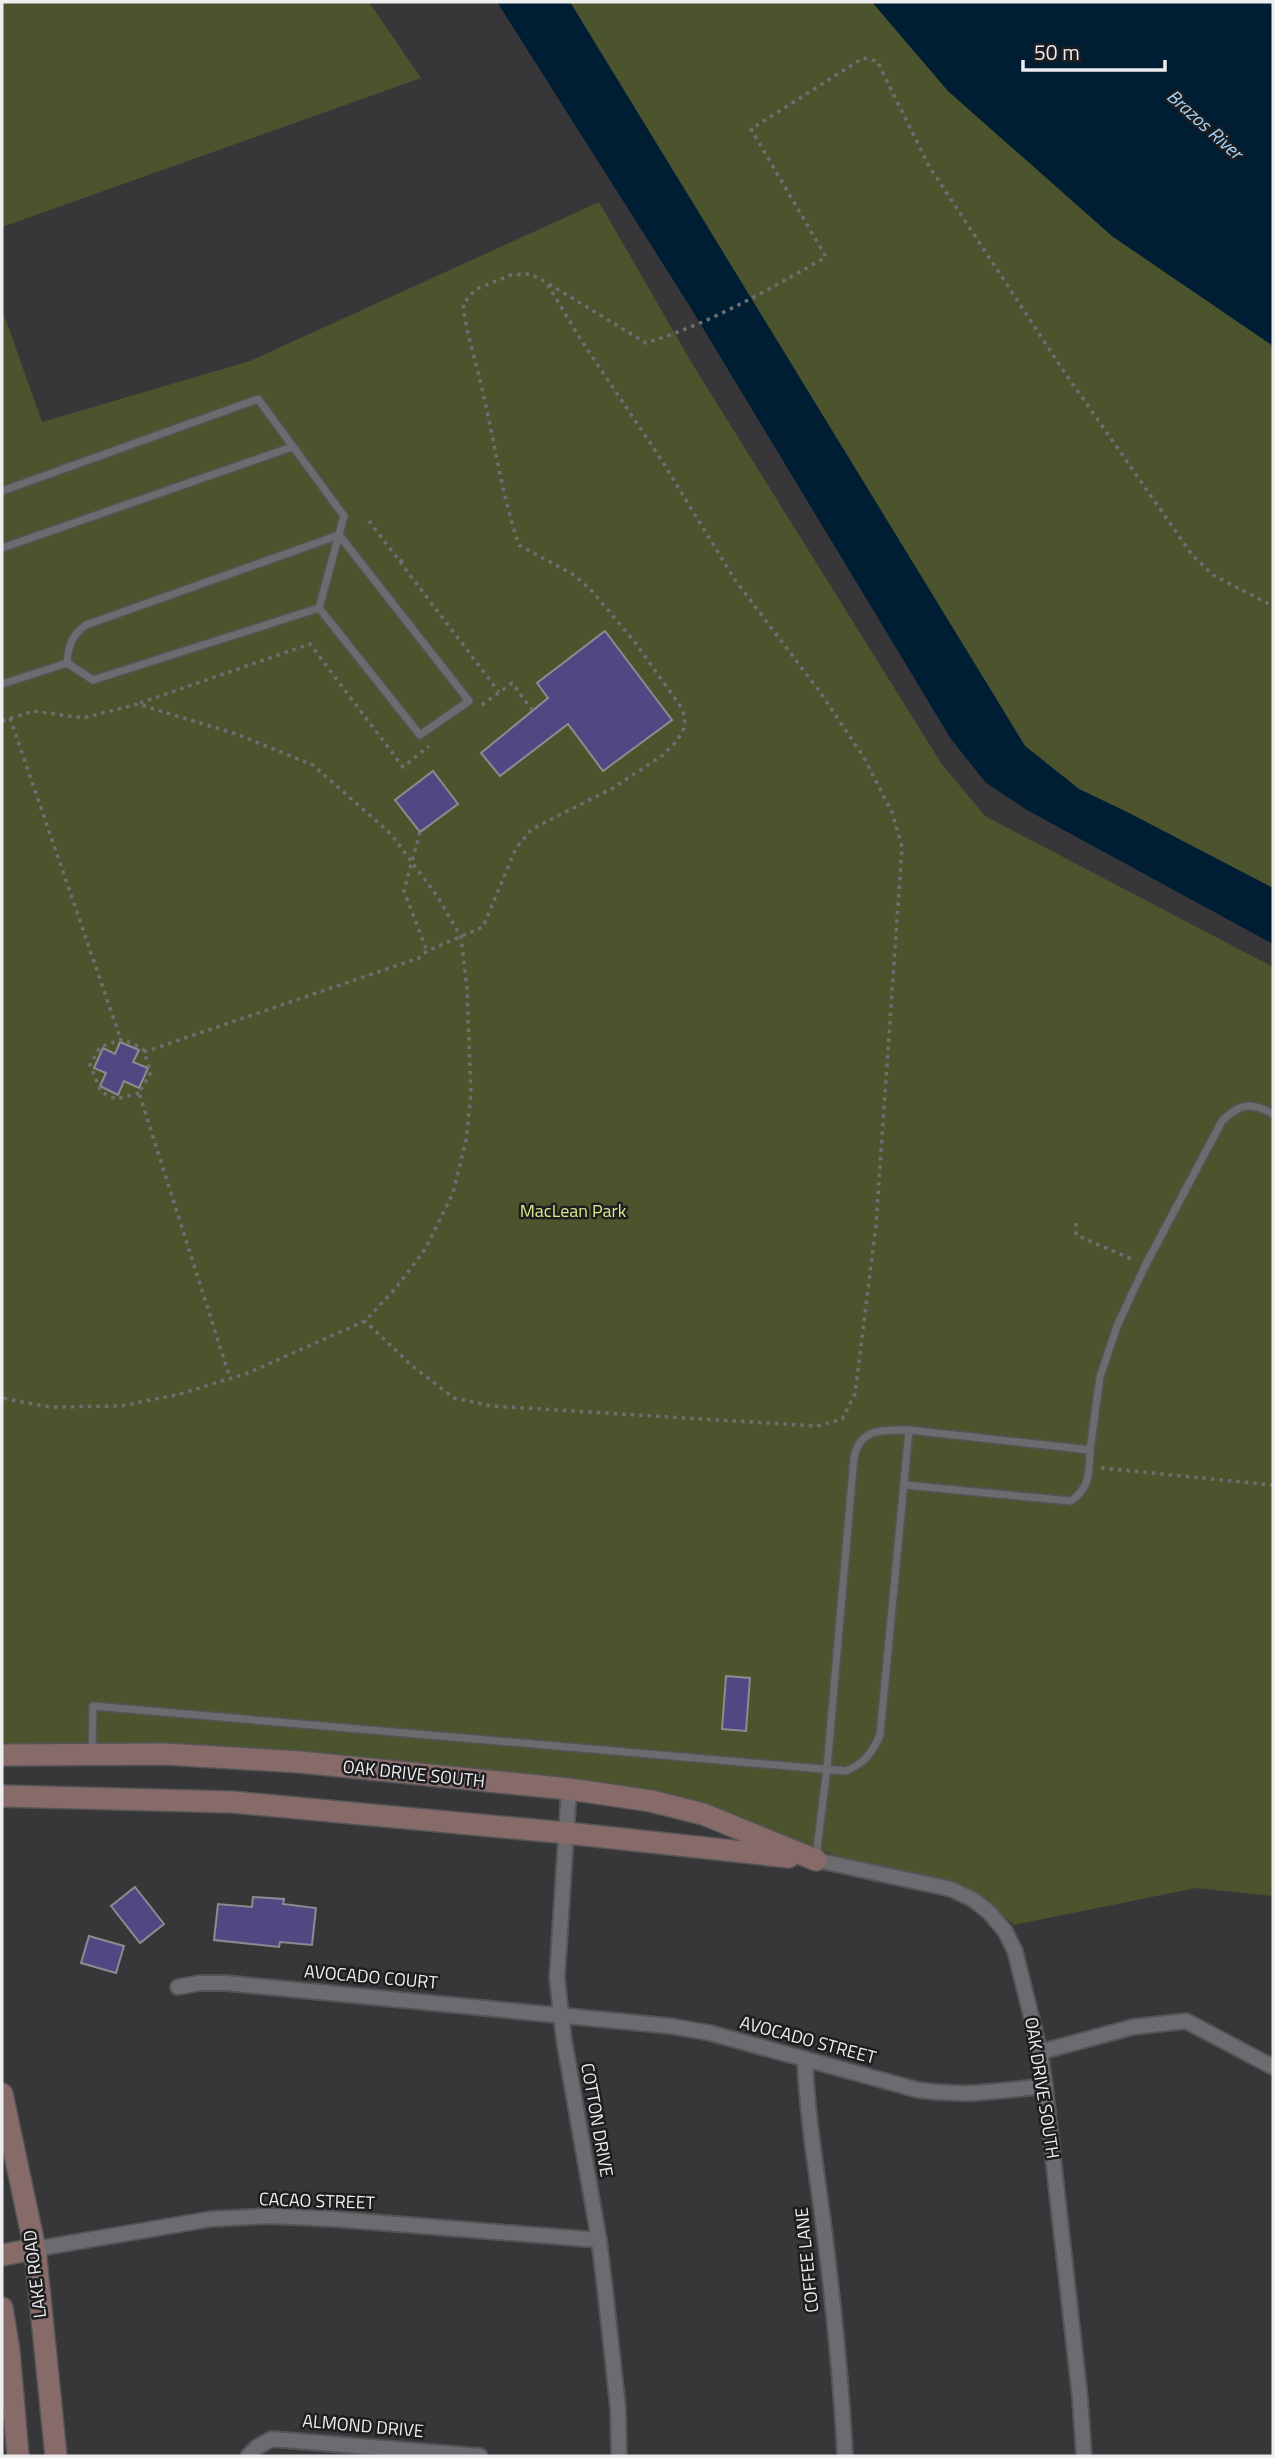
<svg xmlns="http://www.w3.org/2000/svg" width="1275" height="2458" font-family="'Titillium Web',sans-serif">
	<rect width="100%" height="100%" fill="#37373a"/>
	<!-- green -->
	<path fill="#4c542e" d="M 2,2 L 369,2 L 421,78 L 2,227 Z
		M 570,2 L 872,2 L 948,91 L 1112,236 L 1273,346 L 1273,888 L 1127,812 L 1079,789 L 1025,746 Z
		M 599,202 L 693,365 L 941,763 L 985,816 L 1273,967 L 1273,1896 L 1196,1888 L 1014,1925 L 986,1898 L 944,1882 L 838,1856 L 692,1806 L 148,1745 L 2,1743 L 2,309 L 42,422 L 250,361 Z"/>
	<!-- water -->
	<path fill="#001e33" d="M 497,2 L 570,2 L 1025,746 L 1079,789 L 1127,812 L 1273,888 L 1273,944 L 1027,810 L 986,783 L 951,739 L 689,305 Z
		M 872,2 L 1273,2 L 1273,346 L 1112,236 L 948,91 Z"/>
	<!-- building -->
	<path fill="#4f4882" stroke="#8c8c90" stroke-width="2" d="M 605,631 L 672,720 L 603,771 L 568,724 L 500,776 L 481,753 L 548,698 L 537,683 Z
		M 433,771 L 458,804 L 420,832 L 395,800 Z
		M 120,1042 L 139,1050 L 133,1062 L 148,1068 L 139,1088 L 124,1081 L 118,1095 L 100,1086 L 106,1073 L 94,1068 L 103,1048 L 115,1054 Z
		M 726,1676 L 750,1678 L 746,1731 L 722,1729 Z
		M 135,1887 L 164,1924 L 140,1943 L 111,1906 Z
		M 253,1897 L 284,1899 L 283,1904 L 316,1908 L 312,1945 L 280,1942 L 279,1947 L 214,1940 L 218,1904 L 252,1907 Z
		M 89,1936 L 124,1946 L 116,1973 L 81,1963 Z"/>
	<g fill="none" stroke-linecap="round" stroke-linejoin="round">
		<defs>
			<path id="lane" d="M 2,491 L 258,399 L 344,516 L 319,608
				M 339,535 L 469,701 L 420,735 L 319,608 L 93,680 L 67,663 C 68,646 72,635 86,625 Z
				M 2,548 L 292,447
				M 2,684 L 67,663
				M 905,1485 L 1071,1501 C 1091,1486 1089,1473 1090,1450
				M 92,1752 L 93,1706 L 846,1771 C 865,1763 872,1753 880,1735 L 909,1430 L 1090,1450 L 1100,1377 L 1117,1326 L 1145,1266 L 1222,1121 C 1240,1103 1251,1102 1273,1114
				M 816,1857 L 827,1768 L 854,1457 C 861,1427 884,1430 909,1430"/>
			<path id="street" d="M 569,1789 L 557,1978 L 564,2040 L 599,2240 L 605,2289 L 618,2408 L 619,2456
				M 816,1860 L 951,1889 L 974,1900 L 990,1913 L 1005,1931 L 1015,1951 L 1040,2052 L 1045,2086 L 1080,2398 L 1084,2456
				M 178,1987 L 200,1983 L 225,1983 L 670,2026 L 710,2033 L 918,2090 C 965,2097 999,2091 1045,2086
				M 1040,2052 L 1133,2027 L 1186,2021 L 1273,2067
				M 805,2061 C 807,2115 816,2167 823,2221 C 833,2299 841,2378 845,2456
				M 35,2249 L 211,2219 L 269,2216 L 334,2219 L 599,2240
				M 248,2456 L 257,2447 L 272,2439 L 480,2456"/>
			<path id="secondary" d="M 2,1755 L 165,1754 L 300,1762 L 569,1789 L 651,1801 L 703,1814 L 816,1860
				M 2,1796 L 232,1802 L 567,1833 L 789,1857
				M 2,2094 L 35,2249 L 56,2456
				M 2,2255 L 35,2249
				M 2,2308 L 9,2351 L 18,2456"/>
		</defs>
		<!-- lane casing -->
		<use href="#lane" stroke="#545457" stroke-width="10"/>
		<!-- street casing -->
		<use href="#street" stroke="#545457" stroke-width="18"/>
		<!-- secondary casing -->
		<use href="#secondary" stroke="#545457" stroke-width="24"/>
		<!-- path -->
		<path stroke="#6e6e71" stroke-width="3.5" stroke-dasharray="3.5 5" stroke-linecap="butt" d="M 549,284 L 646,343 C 711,323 766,291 826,257 L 751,129 L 863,58 L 877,61 L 929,166 L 1063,370 L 1193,556 L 1213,575 L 1273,606
			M 369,521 L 499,692
			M 400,562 L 407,557
			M 140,703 L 310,644 L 403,767 L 429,746
			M 482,705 L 512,683 L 532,710
			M 10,718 L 121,1040
			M 2,721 L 33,711 L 83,718 L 138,704 L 236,734 L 313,765 L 391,834 L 437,896 L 461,937 L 467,989 L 471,1094 L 466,1140 L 453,1193 L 426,1248 L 395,1289 L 365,1321 L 248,1373 L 180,1394 L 121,1406 L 49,1407 L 2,1398
			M 420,832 L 404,891 L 427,951
			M 144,1052 L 419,958 L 427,951 L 483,927 L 516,848 L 532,829 L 613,788 L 663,755 L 677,741 L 684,728 L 685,716 L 679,704 L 634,641 L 592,591 L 574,575 L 519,545 C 502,496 495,444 483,393 C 477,363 466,334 463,304 L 476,289 L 511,275 L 530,274 L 546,282 L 583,343 L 659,456 L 735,580 L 820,692 L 863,756 L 892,812 L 902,847 L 876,1225 L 855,1394 L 842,1419 L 817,1426 L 491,1406 L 454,1398 L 411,1365 L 365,1321
			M 139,1093 L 116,1099 L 101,1092 L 90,1065 L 100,1047 L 123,1039 L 143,1049 L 144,1052 L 151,1072 L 139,1093 L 230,1378
			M 1076,1223 L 1076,1235 L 1134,1260
			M 1101,1468 L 1273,1485"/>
		<!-- lane -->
		<use href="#lane" stroke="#6c6c70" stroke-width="7"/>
		<!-- street -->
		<use href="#street" stroke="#6c6c70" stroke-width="14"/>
		<!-- secondary -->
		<use href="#secondary" stroke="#876b69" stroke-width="21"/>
	</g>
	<g text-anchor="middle" stroke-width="5" stroke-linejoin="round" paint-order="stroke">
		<!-- park labels -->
		<g font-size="18" fill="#d8eb8b" stroke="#1e1e20">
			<text x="573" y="1217">MacLean Park</text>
		</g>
		<!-- street labels -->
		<g font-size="18" fill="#eeedf0" stroke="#1e1e20">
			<text transform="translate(414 1774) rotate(6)" y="6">OAK DRIVE SOUTH</text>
			<text transform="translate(371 1977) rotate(5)" y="6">AVOCADO COURT</text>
			<text transform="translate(808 2040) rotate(15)" y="6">AVOCADO STREET</text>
			<text transform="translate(1042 2088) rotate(81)" y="6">OAK DRIVE SOUTH</text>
			<text transform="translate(597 2120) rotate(80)" y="6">COTTON DRIVE</text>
			<text transform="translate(317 2201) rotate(2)" y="6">CACAO STREET</text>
			<text transform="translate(807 2260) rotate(-96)" y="6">COFFEE LANE</text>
			<text transform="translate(35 2274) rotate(-97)" y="6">LAKE ROAD</text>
			<text transform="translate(363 2426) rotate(5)" y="6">ALMOND DRIVE</text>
		</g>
		<!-- water labels -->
		<g font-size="19" font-style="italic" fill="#a5d7fc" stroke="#1e1e20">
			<text transform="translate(1205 124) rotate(42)" y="7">Brazos River</text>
		</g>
	</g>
	<!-- border -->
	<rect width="1275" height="2458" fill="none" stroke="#eeedf0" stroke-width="7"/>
	<!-- scale -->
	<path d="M1023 60v10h142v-10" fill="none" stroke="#eeedf0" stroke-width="3.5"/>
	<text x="1034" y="60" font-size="21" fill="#eeedf0" stroke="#1e1e20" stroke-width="5" paint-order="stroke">50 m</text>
</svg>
